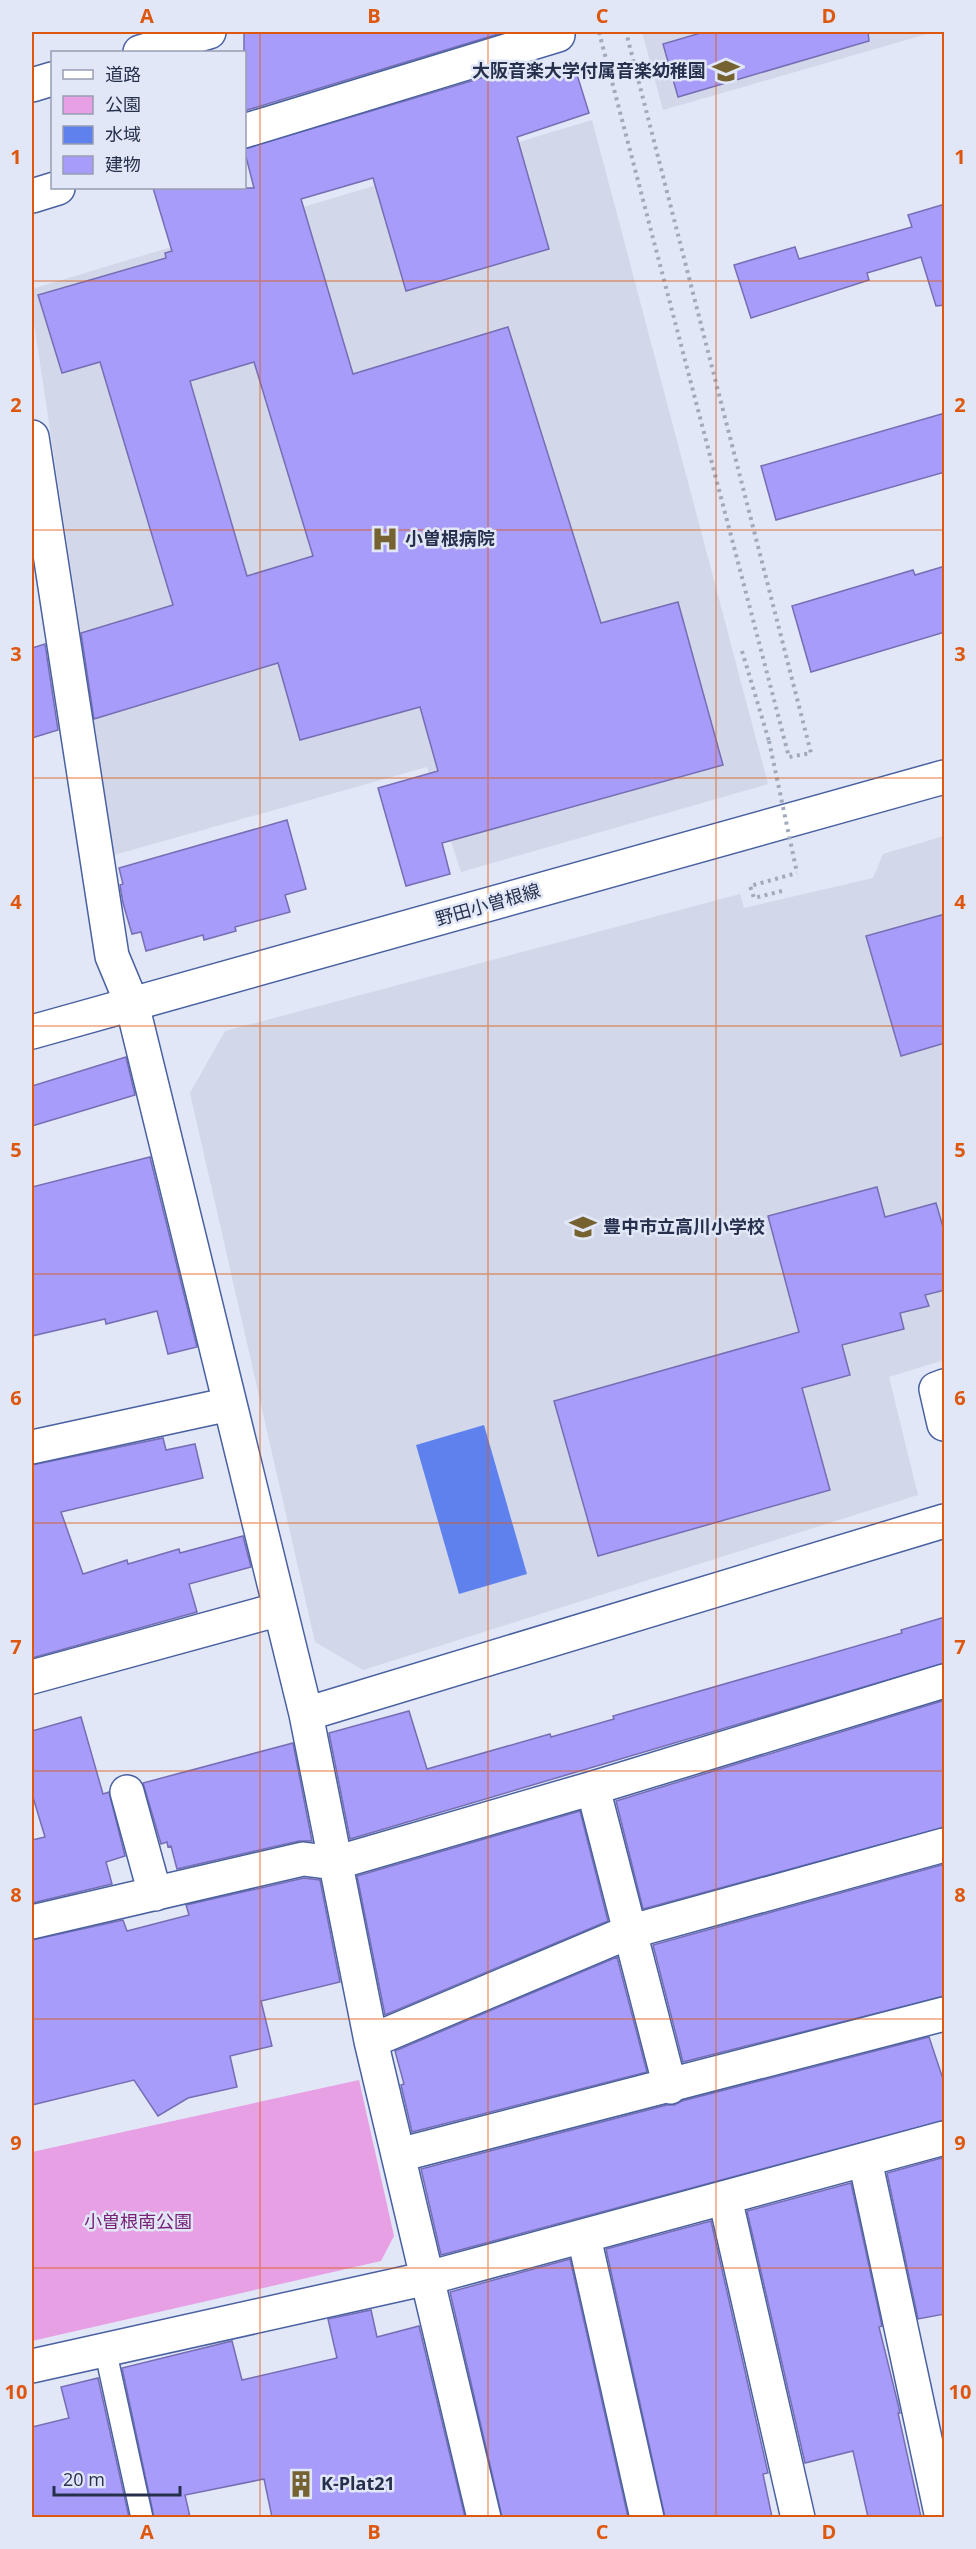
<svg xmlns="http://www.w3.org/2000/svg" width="976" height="2549" font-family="'Open Sans','Noto Sans JP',sans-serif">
	<rect width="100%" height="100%" fill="#e1e7f6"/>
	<!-- built -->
	<path fill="#d2d8e9" d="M 642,32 L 934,32 L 663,110 Z
		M 592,120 L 768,784 L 461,872 L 427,767 L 114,855 L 32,310 L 32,289 Z
		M 944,836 L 944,1360 L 889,1377 L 918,1495 L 363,1670 L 315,1642 L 190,1093 L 225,1031 L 740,894 L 744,908 L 873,878 L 883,854 Z"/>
	<!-- green -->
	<path fill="#e8a0e5" d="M 359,2080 L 394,2236 L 381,2261 L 32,2341 L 32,2152 Z"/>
	<!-- water -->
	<path fill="#5f81ed" d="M 484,1425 L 527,1574 L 459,1594 L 416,1445 Z"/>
	<!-- building -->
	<path fill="#a79cf9" stroke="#766eb4" stroke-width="1.5" fill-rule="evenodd" d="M 244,32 L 505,32 L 244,111 Z
		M 704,32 L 868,32 L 869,41 L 678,97 L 663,44 Z
		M 532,63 L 536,77 L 574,65 L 589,113 L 517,137 L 549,249 L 406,291 L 373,178 L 301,199 L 353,374 L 508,327 L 601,623 L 678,602 L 723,765 L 442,843 L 450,874 L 406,886 L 378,788 L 438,771 L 420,707 L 300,740 L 278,663 L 94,719 L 81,633 L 173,605 L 100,362 L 62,373 L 38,295 L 166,258 L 165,253 L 172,251 L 153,188 L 254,188 L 244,149 ZM 254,362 L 313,556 L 247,576 L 190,381 Z
		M 945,204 L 945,305 L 936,306 L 921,257 L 867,273 L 869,280 L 751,318 L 734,265 L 795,247 L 799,259 L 912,227 L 908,215 Z
		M 945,413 L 945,472 L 776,520 L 761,466 Z
		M 945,566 L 945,632 L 811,672 L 792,606 L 913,570 L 915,575 Z
		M 45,644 L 58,730 L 32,738 L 32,648 Z
		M 287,820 L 306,889 L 285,895 L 290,912 L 235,927 L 236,931 L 204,940 L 203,935 L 146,951 L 141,932 L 132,934 L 123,903 L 120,885 L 123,884 L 119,868 Z
		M 945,914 L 945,1043 L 901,1056 L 866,936 Z
		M 126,1057 L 135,1095 L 32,1126 L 32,1086 Z
		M 150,1157 L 197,1347 L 168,1354 L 157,1311 L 106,1324 L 105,1319 L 32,1336 L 32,1187 Z
		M 877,1187 L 885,1217 L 936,1203 L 945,1234 L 945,1290 L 925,1295 L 929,1306 L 900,1313 L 904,1329 L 842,1345 L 850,1375 L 802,1388 L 830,1490 L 598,1556 L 554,1401 L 799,1332 L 768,1216 Z
		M 163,1438 L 166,1450 L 195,1444 L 203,1478 L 61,1512 L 83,1574 L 127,1560 L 128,1564 L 179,1549 L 180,1553 L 243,1536 L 251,1567 L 189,1584 L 197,1612 L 32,1658 L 32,1465 Z
		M 945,1617 L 945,1663 L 350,1839 L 329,1733 L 409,1711 L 427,1769 L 550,1734 L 551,1737 L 614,1719 L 613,1716 L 902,1633 L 901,1630 Z
		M 945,1700 L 945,1827 L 643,1909 L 616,1801 Z
		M 81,1717 L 103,1794 L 109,1792 L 125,1856 L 106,1862 L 112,1884 L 32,1903 L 32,1840 L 45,1837 L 32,1794 L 32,1731 Z
		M 293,1743 L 312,1841 L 299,1841 L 177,1869 L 171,1846 L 168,1847 L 167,1842 L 161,1844 L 143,1783 Z
		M 580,1811 L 608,1921 L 385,2015 L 357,1876 Z
		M 945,1864 L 945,1996 L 683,2062 L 653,1945 Z
		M 304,1878 L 320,1880 L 340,1982 L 261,2001 L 272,2046 L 230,2056 L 237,2087 L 188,2098 L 158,2116 L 134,2080 L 32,2105 L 32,1940 L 123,1920 L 127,1931 L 189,1915 L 186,1905 Z
		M 617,1957 L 647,2072 L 412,2132 L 401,2085 L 404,2084 L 395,2051 Z
		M 929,2037 L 945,2085 L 945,2120 L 441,2255 L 421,2169 L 667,2105 L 674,2105 L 682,2101 Z
		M 945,2157 L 945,2314 L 918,2319 L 887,2173 Z
		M 851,2183 L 882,2326 L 879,2327 L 898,2404 L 900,2413 L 898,2413 L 921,2517 L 868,2517 L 853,2451 L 805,2463 L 747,2211 Z
		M 711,2221 L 768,2473 L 763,2474 L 772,2517 L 665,2517 L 606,2249 Z
		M 570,2259 L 628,2517 L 502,2517 L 450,2292 Z
		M 371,2310 L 377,2337 L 419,2326 L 465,2517 L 272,2517 L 264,2479 L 185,2495 L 190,2517 L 154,2517 L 122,2368 L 232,2341 L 242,2380 L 337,2358 L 328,2319 Z
		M 98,2378 L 129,2517 L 32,2517 L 32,2427 L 69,2418 L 61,2387 Z"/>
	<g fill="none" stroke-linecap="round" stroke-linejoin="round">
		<defs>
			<path id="lane" d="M 105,2349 L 142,2518"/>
			<path id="street" d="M 140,52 L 209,32
				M 32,85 L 52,79
				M 244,131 L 558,35 L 557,32
				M 32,196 L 58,188
				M 32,437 L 112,956 L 132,1004 L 306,1714 L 371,2041 L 484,2518
				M 944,1386 L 936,1389 L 944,1424
				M 32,1447 L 230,1404
				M 32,1677 L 280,1609
				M 306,1714 L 944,1521
				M 593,1788 L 670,2087
				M 127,1792 L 155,1894
				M 32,1922 L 303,1859 L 335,1863 L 593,1788 L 944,1681
				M 371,2041 L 629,1932 L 944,1845
				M 399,2155 L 944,2014
				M 865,2160 L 942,2518
				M 725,2198 L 798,2518
				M 584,2237 L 647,2518
				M 32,2366 L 428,2278 L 944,2138"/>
			<path id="secondary" d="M 32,1032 L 944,777"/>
		</defs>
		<!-- lane casing -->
		<use href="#lane" stroke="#4a61a1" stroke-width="24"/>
		<!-- street casing -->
		<use href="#street" stroke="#4a61a1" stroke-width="36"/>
		<!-- secondary casing -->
		<use href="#secondary" stroke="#4a61a1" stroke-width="36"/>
		<!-- path -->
		<path stroke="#a1a9bd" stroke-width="4" stroke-dasharray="3 4.5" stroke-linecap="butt" d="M 599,32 L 789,757 L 811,753 L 626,32
			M 742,651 L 769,741
			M 782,891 L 754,898 L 750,886 L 797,873"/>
		<!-- lane -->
		<use href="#lane" stroke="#fff" stroke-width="21"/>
		<!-- street -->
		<use href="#street" stroke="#fff" stroke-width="33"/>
		<!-- secondary -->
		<use href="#secondary" stroke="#fff" stroke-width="33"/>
		<!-- path-bridge -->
		<path stroke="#a1a9bd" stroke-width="4" stroke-dasharray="3 4.5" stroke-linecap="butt" d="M 769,741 L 797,873"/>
	</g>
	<!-- grid -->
	<path fill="none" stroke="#de570f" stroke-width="1.5" stroke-opacity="0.55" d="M 260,32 L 260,2518M 488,32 L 488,2518M 716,32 L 716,2518M 32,281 L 944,281M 32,530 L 944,530M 32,778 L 944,778M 32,1026 L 944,1026M 32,1274 L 944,1274M 32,1523 L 944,1523M 32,1771 L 944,1771M 32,2019 L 944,2019M 32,2268 L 944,2268"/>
	<!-- icons -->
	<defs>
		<symbol id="school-bare" viewBox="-9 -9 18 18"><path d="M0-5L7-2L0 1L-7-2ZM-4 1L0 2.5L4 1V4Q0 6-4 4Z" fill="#766231" stroke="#e1e7f6" stroke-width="2.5" paint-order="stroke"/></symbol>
		<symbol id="hospital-bare" viewBox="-9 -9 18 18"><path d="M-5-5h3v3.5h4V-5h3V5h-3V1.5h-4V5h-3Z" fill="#766231" stroke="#e1e7f6" stroke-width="2.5" paint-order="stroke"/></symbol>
		<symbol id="building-bare" viewBox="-9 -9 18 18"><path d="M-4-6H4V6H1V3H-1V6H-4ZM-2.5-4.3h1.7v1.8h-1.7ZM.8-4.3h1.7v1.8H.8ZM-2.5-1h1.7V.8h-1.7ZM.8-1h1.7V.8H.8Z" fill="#766231" stroke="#e1e7f6" stroke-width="2.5" paint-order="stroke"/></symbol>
	</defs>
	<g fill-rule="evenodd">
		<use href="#school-bare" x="707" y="52" width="38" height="38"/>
		<use href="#hospital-bare" x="366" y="520" width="38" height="38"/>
		<use href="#school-bare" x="564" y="1208" width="38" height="38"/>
		<use href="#building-bare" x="282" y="2465" width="38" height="38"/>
	</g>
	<g text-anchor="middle" stroke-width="5" stroke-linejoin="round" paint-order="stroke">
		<!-- poi labels -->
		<g font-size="18" font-weight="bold" fill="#26304d" stroke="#e1e7f6" text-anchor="start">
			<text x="706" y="77" text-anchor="end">大阪音楽大学付属音楽幼稚園</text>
			<text x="405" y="545">小曽根病院</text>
			<text x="603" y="1233">豊中市立高川小学校</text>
			<text x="321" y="2490">K-Plat21</text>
		</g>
		<!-- street labels -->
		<g font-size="18" fill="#26304d" stroke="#e1e7f6">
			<text transform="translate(488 905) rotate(-16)" y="6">野田小曽根線</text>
		</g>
		<!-- park labels -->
		<g font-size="18" fill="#772177" stroke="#e1e7f6">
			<text x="138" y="2228">小曽根南公園</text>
		</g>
	</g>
	<!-- border -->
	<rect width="976" height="2549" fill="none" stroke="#e1e7f6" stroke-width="66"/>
	<!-- legend -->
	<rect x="51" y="51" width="195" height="138" fill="#e1e7f6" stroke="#969eb2" stroke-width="1.5"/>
	<rect x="63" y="70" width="30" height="9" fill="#ffffff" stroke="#969eb2" stroke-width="1.5"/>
	<text x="105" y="81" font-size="18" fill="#26304d">道路</text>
	<rect x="63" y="96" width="30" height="18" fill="#e8a0e5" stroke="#969eb2" stroke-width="1.5"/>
	<text x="105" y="111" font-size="18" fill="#26304d">公園</text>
	<rect x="63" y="126" width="30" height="18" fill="#5f81ed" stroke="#969eb2" stroke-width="1.5"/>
	<text x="105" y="141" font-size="18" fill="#26304d">水域</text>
	<rect x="63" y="156" width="30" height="18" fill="#a79cf9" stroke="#969eb2" stroke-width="1.5"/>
	<text x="105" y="171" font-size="18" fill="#26304d">建物</text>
	<!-- scale -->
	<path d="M54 2486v9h126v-9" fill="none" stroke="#26304d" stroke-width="3"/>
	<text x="63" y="2486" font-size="18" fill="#26304d" stroke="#e1e7f6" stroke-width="4.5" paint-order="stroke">20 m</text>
	<rect x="33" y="33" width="910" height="2483" fill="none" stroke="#de570f" stroke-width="2"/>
	<g font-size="20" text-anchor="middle" font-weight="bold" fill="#de570f">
		<text x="147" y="23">A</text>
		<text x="374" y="23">B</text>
		<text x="602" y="23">C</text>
		<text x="829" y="23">D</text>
		<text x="16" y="164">1</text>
		<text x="960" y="164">1</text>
		<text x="16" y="412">2</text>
		<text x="960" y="412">2</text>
		<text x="16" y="661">3</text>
		<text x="960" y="661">3</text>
		<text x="16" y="909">4</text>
		<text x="960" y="909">4</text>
		<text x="16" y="1157">5</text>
		<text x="960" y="1157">5</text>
		<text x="16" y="1405">6</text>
		<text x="960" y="1405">6</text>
		<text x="16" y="1654">7</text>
		<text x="960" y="1654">7</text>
		<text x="16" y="1902">8</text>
		<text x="960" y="1902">8</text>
		<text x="16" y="2150">9</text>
		<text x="960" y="2150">9</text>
		<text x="16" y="2399">10</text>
		<text x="960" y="2399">10</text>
		<text x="147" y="2539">A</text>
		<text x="374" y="2539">B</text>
		<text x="602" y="2539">C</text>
		<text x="829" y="2539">D</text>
	</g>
</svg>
